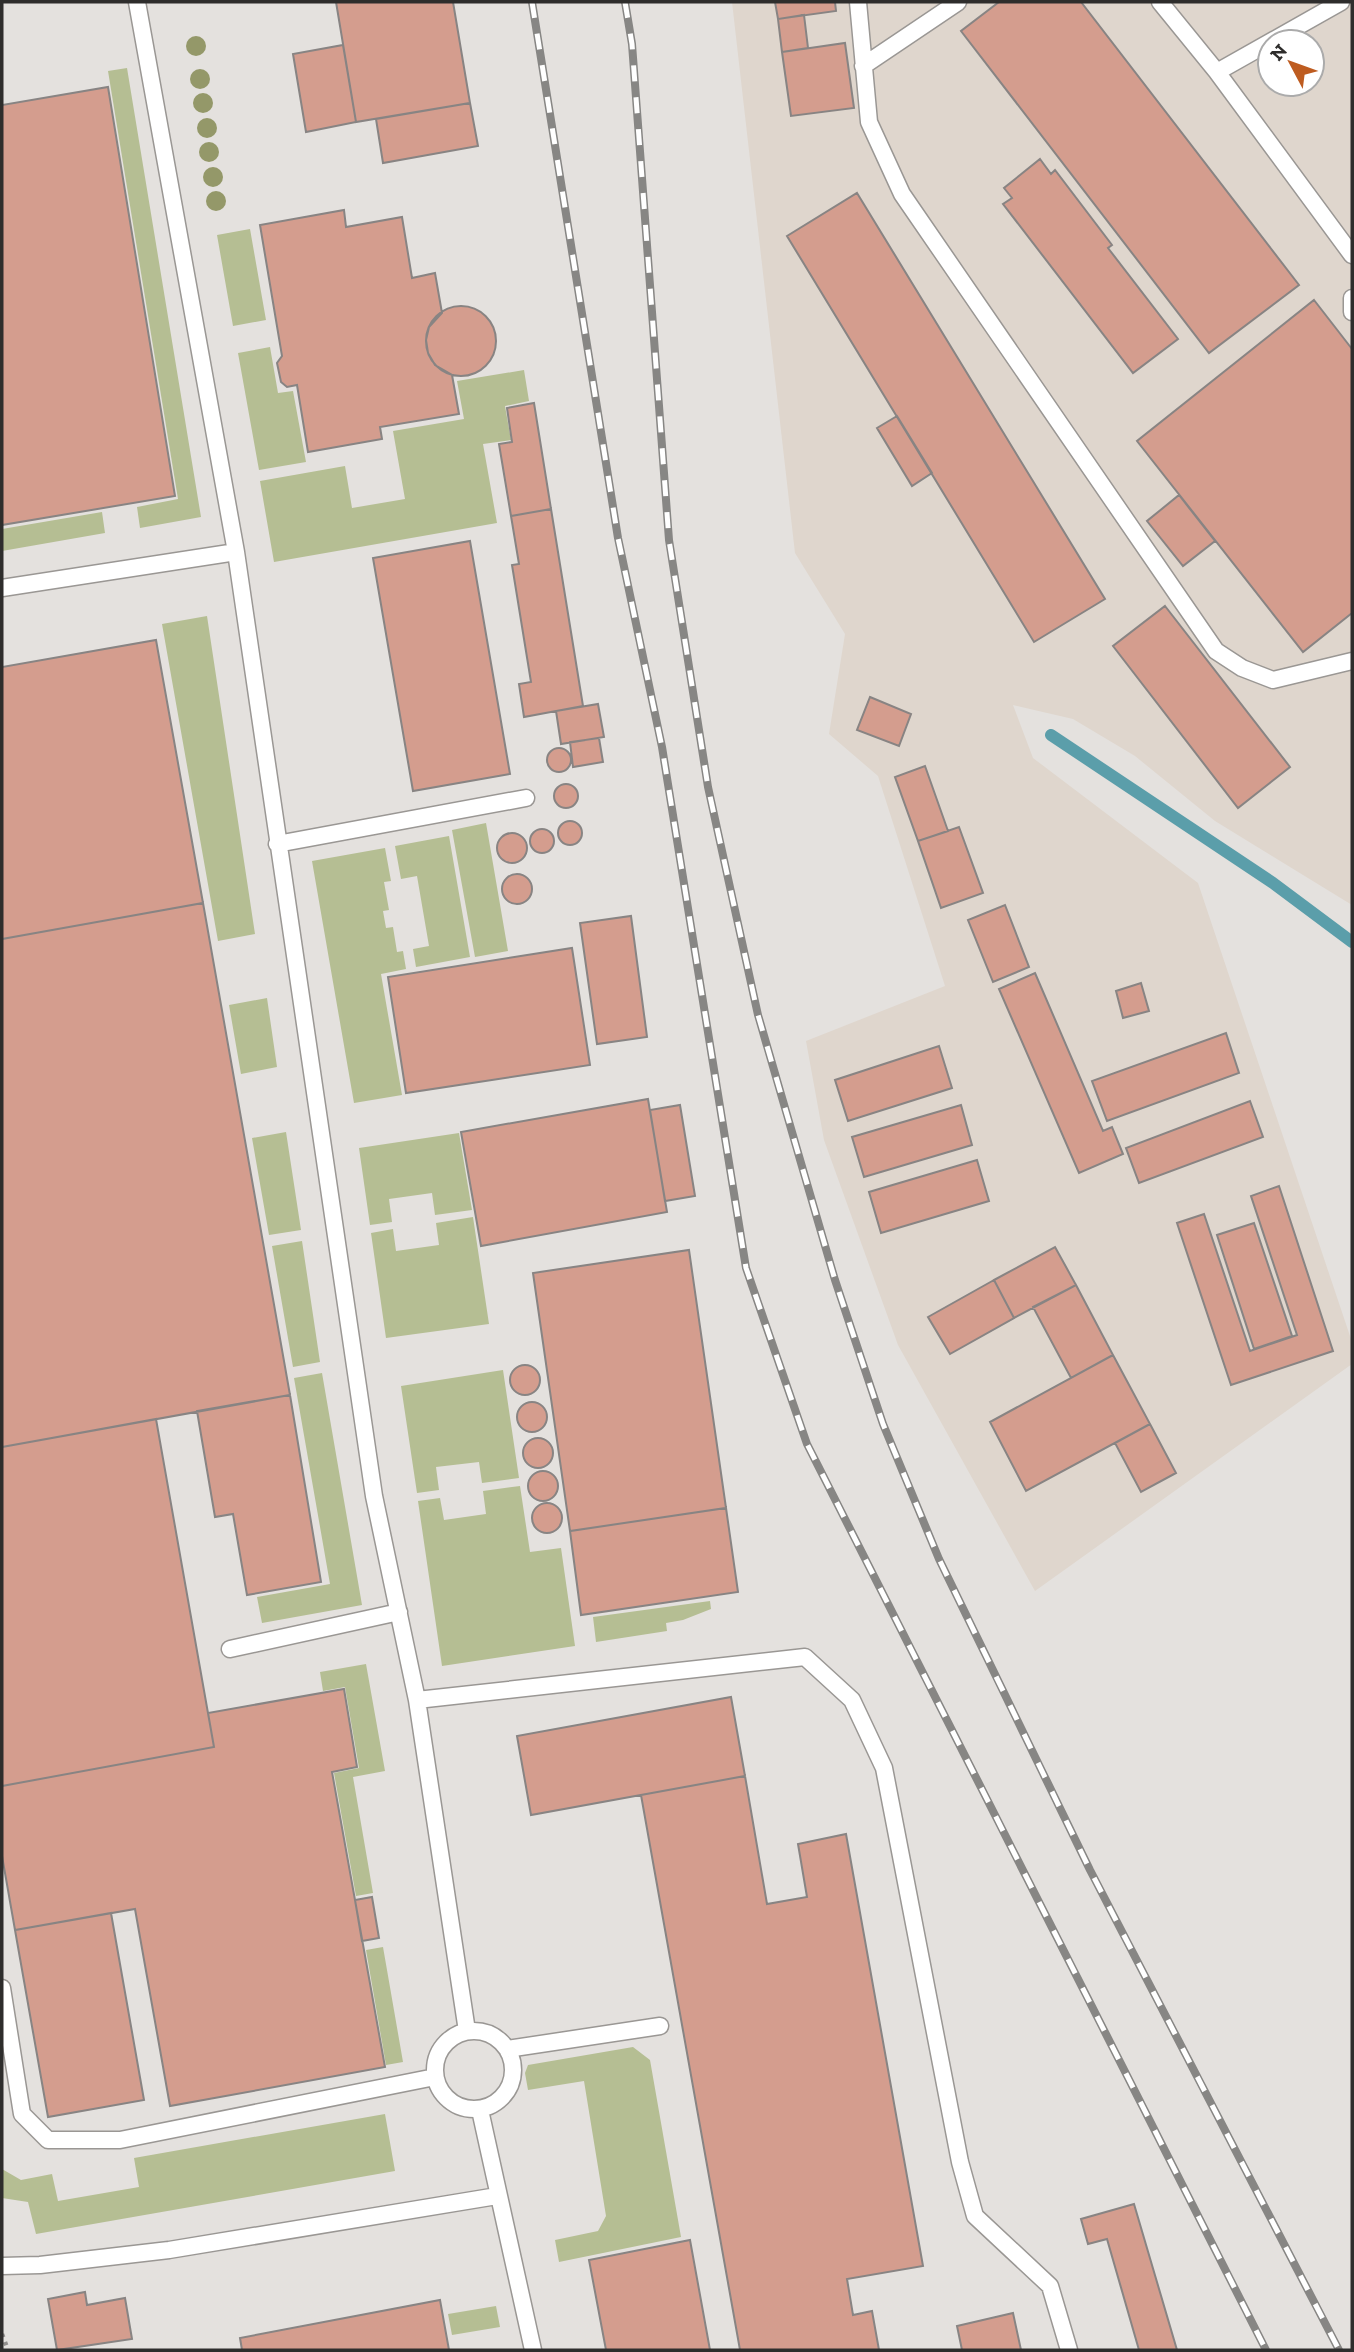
<svg xmlns="http://www.w3.org/2000/svg" width="1354" height="2352" font-family="'Zilla Slab',serif">
	<rect width="100%" height="100%" fill="#e4e1de"/>
	<!-- built -->
	<path fill="#dfd6cd" fill-rule="evenodd" d="M 732,2 L 1352,2 L 1352,905 L 1215,821 L 1135,756 L 1073,719 L 1013,705 L 1033,758 L 1198,883 L 1352,1342 L 1352,1364 L 1035,1591 L 898,1345 L 824,1140 L 806,1041 L 945,986 L 878,776 L 829,734 L 845,634 L 795,553 ZM 1270,42 L 1312,42 L 1312,84 L 1270,84 Z"/>
	<!-- green -->
	<path fill="#b5be93" d="M 127,68 L 201,517 L 140,528 L 137,507 L 178,499 L 108,71 Z
		M 250,229 L 266,320 L 233,326 L 217,235 Z
		M 270,347 L 278,393 L 293,391 L 306,462 L 259,470 L 238,353 Z
		M 524,370 L 529,401 L 505,406 L 511,440 L 483,444 L 497,523 L 274,562 L 260,481 L 345,466 L 352,508 L 405,499 L 393,431 L 464,419 L 457,381 Z
		M 102,512 L 105,533 L 2,551 L 2,529 Z
		M 207,616 L 255,934 L 218,941 L 162,624 Z
		M 486,823 L 508,951 L 475,957 L 452,830 Z
		M 449,836 L 470,957 L 416,967 L 413,949 L 429,946 L 417,876 L 401,879 L 395,846 Z
		M 385,848 L 391,881 L 384,882 L 389,910 L 383,911 L 386,928 L 393,927 L 397,952 L 403,951 L 406,969 L 381,974 L 402,1095 L 354,1103 L 312,861 Z
		M 267,998 L 277,1067 L 241,1074 L 229,1005 Z
		M 286,1132 L 301,1230 L 269,1235 L 252,1138 Z
		M 459,1133 L 472,1210 L 435,1215 L 432,1193 L 389,1199 L 392,1222 L 370,1225 L 359,1148 Z
		M 473,1217 L 489,1324 L 386,1338 L 371,1233 L 393,1229 L 396,1251 L 439,1245 L 436,1223 Z
		M 302,1241 L 320,1362 L 293,1367 L 272,1246 Z
		M 503,1370 L 519,1478 L 482,1483 L 479,1462 L 436,1467 L 439,1490 L 417,1493 L 401,1386 Z
		M 322,1373 L 362,1605 L 262,1623 L 257,1597 L 330,1584 L 294,1378 Z
		M 520,1486 L 530,1552 L 561,1548 L 575,1646 L 442,1666 L 418,1501 L 440,1498 L 444,1520 L 486,1514 L 483,1491 Z
		M 710,1601 L 711,1609 L 683,1620 L 666,1623 L 667,1631 L 596,1642 L 593,1617 Z
		M 366,1664 L 385,1771 L 353,1777 L 373,1893 L 356,1896 L 334,1773 L 359,1768 L 345,1687 L 323,1691 L 320,1672 Z
		M 383,1947 L 403,2062 L 386,2065 L 366,1950 Z
		M 633,2047 L 650,2060 L 681,2237 L 559,2262 L 555,2240 L 598,2231 L 606,2216 L 584,2081 L 528,2090 L 525,2073 L 528,2065 Z
		M 385,2114 L 395,2171 L 36,2234 L 28,2202 L 2,2198 L 2,2169 L 21,2180 L 52,2174 L 58,2201 L 139,2187 L 134,2158 Z
		M 496,2306 L 500,2327 L 452,2335 L 448,2314 Z"/>
	<g fill="none" stroke-linecap="round" stroke-linejoin="round">
		<!-- stream -->
		<path stroke="#5b9eaa" stroke-width="12" d="M 1051,735 L 1273,883 L 1352,942"/>
	</g>
	<!-- building -->
	<path fill="#d49d8e" stroke="#888483" stroke-width="2" d="M 336,2 L 453,2 L 470,103 L 356,122 Z
		M 775,2 L 835,2 L 836,11 L 778,19 Z
		M 999,2 L 1081,2 L 1299,285 L 1209,353 L 961,31 Z
		M 804,15 L 808,48 L 782,52 L 778,19 Z
		M 845,43 L 854,108 L 791,116 L 782,52 Z
		M 343,45 L 356,122 L 306,132 L 293,54 Z
		M 108,87 L 175,496 L 2,525 L 2,105 Z
		M 470,103 L 478,146 L 383,163 L 376,119 Z
		M 1040,159 L 1051,174 L 1055,170 L 1112,245 L 1108,248 L 1178,339 L 1133,373 L 1003,204 L 1012,198 L 1004,188 Z
		M 857,193 L 1105,599 L 1034,642 L 787,236 Z
		M 344,210 L 346,227 L 402,217 L 412,278 L 435,273 L 442,313 L 429,327 L 426,340 L 428,353 L 435,365 L 452,375 L 459,414 L 380,427 L 382,439 L 308,452 L 297,385 L 287,387 L 281,382 L 277,363 L 282,356 L 260,225 Z
		M 1314,300 L 1352,349 L 1352,613 L 1303,652 L 1137,441 Z
		M426 341a35 35 0 1 1 70 0a35 35 0 1 1-70 0Z
		M 534,403 L 551,509 L 511,516 L 499,444 L 512,442 L 507,408 Z
		M 897,416 L 932,473 L 912,486 L 877,428 Z
		M 1179,495 L 1215,541 L 1183,566 L 1147,521 Z
		M 551,509 L 583,706 L 524,717 L 519,684 L 531,682 L 512,565 L 519,564 L 511,516 Z
		M 470,541 L 510,774 L 413,791 L 373,558 Z
		M 1165,606 L 1290,767 L 1238,808 L 1113,646 Z
		M 156,640 L 203,903 L 2,939 L 2,667 Z
		M 870,697 L 911,714 L 899,746 L 857,730 Z
		M 598,704 L 604,737 L 561,744 L 556,711 Z
		M 599,738 L 603,762 L 573,767 L 570,742 Z
		M547 760a12 12 0 1 1 24 0a12 12 0 1 1-24 0Z
		M 925,766 L 948,831 L 918,841 L 895,777 Z
		M554 796a12 12 0 1 1 24 0a12 12 0 1 1-24 0Z
		M558 833a12 12 0 1 1 24 0a12 12 0 1 1-24 0Z
		M 959,827 L 983,893 L 941,908 L 918,841 Z
		M530 841a12 12 0 1 1 24 0a12 12 0 1 1-24 0Z
		M497 848a15 15 0 1 1 30 0a15 15 0 1 1-30 0Z
		M502 889a15 15 0 1 1 30 0a15 15 0 1 1-30 0Z
		M 203,903 L 290,1395 L 2,1447 L 2,939 Z
		M 1005,905 L 1029,967 L 993,982 L 968,920 Z
		M 631,916 L 647,1037 L 597,1044 L 580,923 Z
		M 572,948 L 590,1065 L 406,1093 L 388,977 Z
		M 1035,973 L 1103,1131 L 1112,1127 L 1123,1154 L 1079,1173 L 999,989 Z
		M 1141,983 L 1149,1011 L 1123,1018 L 1116,991 Z
		M 1226,1033 L 1239,1073 L 1107,1121 L 1092,1081 Z
		M 939,1046 L 952,1088 L 848,1121 L 835,1080 Z
		M 648,1099 L 667,1212 L 481,1246 L 461,1132 Z
		M 1250,1101 L 1263,1137 L 1139,1183 L 1126,1148 Z
		M 680,1105 L 695,1196 L 665,1201 L 650,1110 Z
		M 961,1105 L 972,1145 L 864,1177 L 852,1137 Z
		M 977,1160 L 989,1201 L 881,1233 L 869,1192 Z
		M 1279,1186 L 1333,1351 L 1231,1385 L 1177,1223 L 1204,1214 L 1250,1351 L 1297,1335 L 1251,1196 Z
		M 1254,1223 L 1292,1336 L 1254,1349 L 1217,1235 Z
		M 1055,1247 L 1076,1285 L 1014,1318 L 994,1280 Z
		M 689,1250 L 726,1508 L 570,1531 L 533,1273 Z
		M 994,1280 L 1014,1318 L 950,1354 L 928,1317 Z
		M 1076,1285 L 1113,1355 L 1071,1378 L 1033,1307 Z
		M 1113,1355 L 1150,1424 L 1026,1491 L 990,1422 Z
		M510 1380a15 15 0 1 1 30 0a15 15 0 1 1-30 0Z
		M 290,1395 L 321,1582 L 247,1595 L 233,1514 L 215,1517 L 197,1411 Z
		M517 1417a15 15 0 1 1 30 0a15 15 0 1 1-30 0Z
		M 156,1419 L 214,1747 L 2,1786 L 2,1447 Z
		M 1150,1424 L 1176,1473 L 1141,1492 L 1115,1443 Z
		M523 1453a15 15 0 1 1 30 0a15 15 0 1 1-30 0Z
		M528 1486a15 15 0 1 1 30 0a15 15 0 1 1-30 0Z
		M532 1518a15 15 0 1 1 30 0a15 15 0 1 1-30 0Z
		M 726,1508 L 738,1592 L 581,1615 L 570,1531 Z
		M 344,1689 L 357,1767 L 332,1772 L 385,2067 L 170,2106 L 135,1909 L 15,1930 L 2,1856 L 2,1786 L 214,1747 L 208,1713 Z
		M 731,1697 L 745,1776 L 531,1815 L 517,1736 Z
		M 745,1776 L 767,1904 L 807,1897 L 798,1844 L 846,1834 L 923,2266 L 847,2279 L 853,2315 L 872,2311 L 879,2350 L 740,2350 L 641,1795 Z
		M 372,1897 L 379,1938 L 362,1941 L 355,1900 Z
		M 111,1913 L 144,2100 L 48,2117 L 15,1930 Z
		M 1134,2204 L 1177,2350 L 1139,2350 L 1107,2239 L 1088,2244 L 1081,2219 Z
		M 690,2240 L 710,2350 L 606,2350 L 589,2260 Z
		M 85,2292 L 87,2305 L 125,2298 L 132,2339 L 57,2350 L 48,2299 Z
		M 440,2300 L 449,2350 L 242,2350 L 240,2338 Z
		M 1013,2313 L 1021,2350 L 962,2350 L 957,2326 Z"/>
	<g fill="none" stroke-linecap="round" stroke-linejoin="round">
		<defs>
			<path id="service" d="M 137,2 L 236,552 L 374,1496 L 417,1700 L 467,2031
				M 858,2 L 869,122 L 902,194 L 1216,651 L 1242,668 L 1273,680 L 1352,661
				M 1160,2 L 1217,72 L 1352,255
				M 863,66 L 958,2
				M 1217,72 L 1341,2
				M 1352,298 L 1352,312
				M 2,588 L 236,552
				M 277,844 L 526,798
				M 230,1649 L 399,1612
				M 417,1700 L 805,1657 L 852,1700 L 884,1768 L 960,2162 L 975,2216 L 1050,2286 L 1069,2350
				M 2,1988 L 22,2114 L 48,2140 L 120,2140 L 435,2077
				M435 2070a39 39 0 1 1 78 0a39 39 0 1 1-78 0Z
				M 507,2049 L 660,2026
				M 480,2110 L 533,2350
				M 2,2266 L 40,2265 L 169,2250 L 497,2196"/>
		</defs>
		<!-- service casing -->
		<use href="#service" stroke="#9a9794" stroke-width="19"/>
		<!-- path -->
		<path stroke="#918f8d" stroke-width="4.5" stroke-dasharray="3.5 5" stroke-linecap="butt" d="M 2,2334 L 8,2350"/>
		<!-- service -->
		<use href="#service" stroke="#fff" stroke-width="16"/>
		<defs>
			<path id="rail" d="M 532,2 L 618,538 L 662,747 L 746,1268 L 807,1444 L 1266,2350
				M 625,2 L 632,44 L 669,540 L 708,787 L 758,1015 L 835,1280 L 883,1424 L 939,1559 L 1090,1870 L 1339,2350"/>
		</defs>
		<!-- rail casing -->
		<use href="#rail" stroke="#878684" stroke-width="8"/>
		<!-- rail -->
		<use href="#rail" stroke="#fff" stroke-width="5" stroke-dasharray="16" stroke-linecap="butt"/>
	</g>
	<!-- trees -->
	<g fill="#949869">
		<circle cx="196" cy="46" r="10"/>
		<circle cx="200" cy="79" r="10"/>
		<circle cx="203" cy="103" r="10"/>
		<circle cx="207" cy="128" r="10"/>
		<circle cx="209" cy="152" r="10"/>
		<circle cx="213" cy="177" r="10"/>
		<circle cx="216" cy="201" r="10"/>
	</g>
	<!-- border -->
	<rect width="1354" height="2352" fill="none" stroke="#2e2d2c" stroke-width="7"/>
	<!-- north arrow -->
	<g transform="translate(1291 63) rotate(311)"><circle r="33" fill="#ffffff" stroke="#ababab" stroke-width="2"/>
	<path d="M0-5L12 26L0 18L-12 26Z" fill="#be5c20"/>
	<text y="-10" font-size="19" font-weight="bold" text-anchor="middle" fill="#2e2d2c">N</text>
	</g>
</svg>
